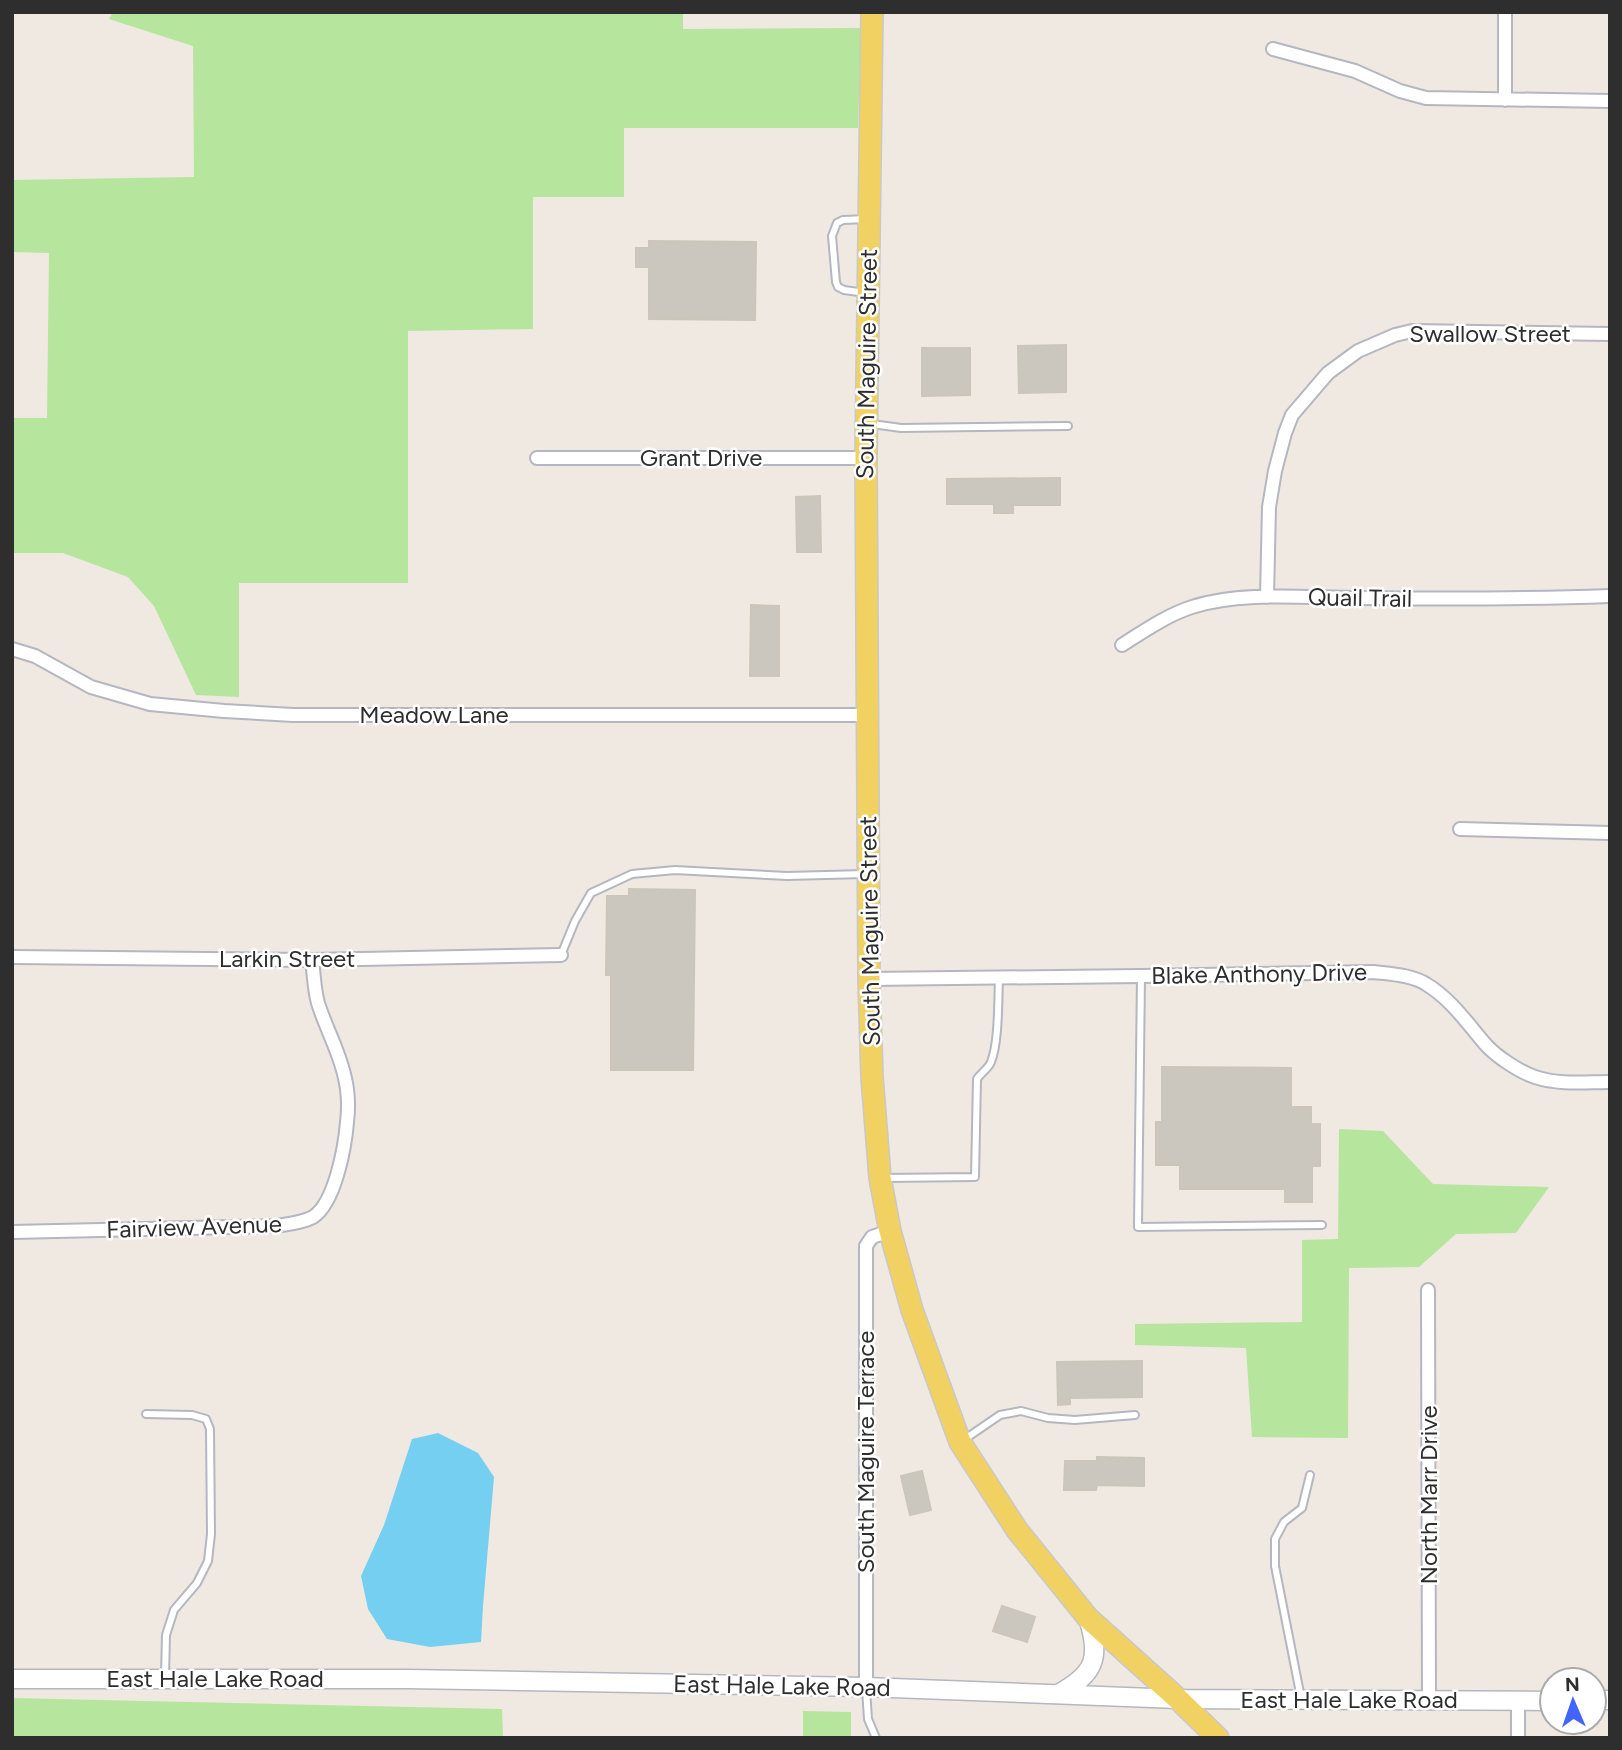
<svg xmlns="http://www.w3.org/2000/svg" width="1622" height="1750" font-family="Figtree,sans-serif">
	<rect width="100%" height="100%" fill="#efe9e1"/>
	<!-- green -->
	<path fill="#b6e59e" d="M 113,12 L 683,12 L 683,29 L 861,28 L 858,128 L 624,128 L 624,197 L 533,197 L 533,329 L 408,331 L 408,583 L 239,583 L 239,697 L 196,695 L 154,606 L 128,577 L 63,553 L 12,553 L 12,418 L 47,418 L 49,253 L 12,252 L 12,180 L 194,177 L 193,46 L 109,19 Z
		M 1339,1129 L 1383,1131 L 1433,1184 L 1549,1187 L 1516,1233 L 1456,1234 L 1419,1267 L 1349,1268 L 1348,1438 L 1252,1437 L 1246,1348 L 1135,1345 L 1135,1324 L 1302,1322 L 1302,1240 L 1338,1239 Z
		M 12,1698 L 502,1709 L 503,1738 L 12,1738 Z
		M 803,1711 L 851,1712 L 851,1738 L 803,1738 Z"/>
	<!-- water -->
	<path fill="#75cff0" d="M 438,1433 L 478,1453 L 494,1477 L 483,1606 L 481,1642 L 430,1647 L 387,1639 L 368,1609 L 361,1576 L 384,1525 L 412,1439 Z"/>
	<!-- building -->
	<path fill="#cbc7bf" stroke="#cbc5ba" stroke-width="2" d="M 649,241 L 756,242 L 755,320 L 649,319 L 649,267 L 636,267 L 636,248 L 649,248 Z
		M 1066,345 L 1066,392 L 1019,393 L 1018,346 Z
		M 922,348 L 970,348 L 970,395 L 922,396 Z
		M 1060,478 L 1060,505 L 1013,505 L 1013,513 L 994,513 L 994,504 L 947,504 L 947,479 Z
		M 820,496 L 821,552 L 797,552 L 796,497 Z
		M 751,605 L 779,606 L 779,676 L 750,676 Z
		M 629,889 L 695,890 L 693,1070 L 611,1070 L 611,975 L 606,975 L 607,896 L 629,896 Z
		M 1162,1067 L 1291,1068 L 1291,1107 L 1311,1107 L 1311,1124 L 1320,1124 L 1320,1166 L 1312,1166 L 1312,1202 L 1285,1202 L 1285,1189 L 1180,1189 L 1180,1165 L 1156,1165 L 1156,1122 L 1162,1122 Z
		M 1142,1361 L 1142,1397 L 1070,1398 L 1070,1404 L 1058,1405 L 1057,1362 Z
		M 1097,1457 L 1144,1458 L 1144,1486 L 1097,1485 L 1096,1490 L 1064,1490 L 1065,1461 L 1097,1461 Z
		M 922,1471 L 931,1510 L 910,1515 L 901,1476 Z
		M 1002,1606 L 1035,1617 L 1027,1642 L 993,1631 Z"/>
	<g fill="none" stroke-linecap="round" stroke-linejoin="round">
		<defs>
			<path id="service" d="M 866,293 L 844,290 L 838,287 L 836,282 L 832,236 L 837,223 L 843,220 L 867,219
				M 872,424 L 901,428 L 1068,426
				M 561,955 L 575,921 L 591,893 L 632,874 L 675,870 L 787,876 L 865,874
				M 1141,976 L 1138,1227 L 1322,1225
				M 885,1178 L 975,1177 L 977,1079 C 981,1073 988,1069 991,1062 C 999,1042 998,1001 999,978
				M 146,1414 L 192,1415 L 206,1419 L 210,1429 L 211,1534 L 208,1561 L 197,1583 L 174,1610 L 166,1635 L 165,1677
				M 962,1441 L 1000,1415 L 1021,1411 L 1048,1418 L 1075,1420 L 1135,1415
				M 866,1689 L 868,1719 L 876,1738
				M 1301,1698 L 1275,1566 L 1275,1539 L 1284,1522 L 1302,1508 L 1310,1475"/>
			<path id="minor" d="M 1273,49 L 1355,71 L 1400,91 L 1426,98 L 1610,101
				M 1505,100 L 1505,12
				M 537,458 L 866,458
				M 1267,597 L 1269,507 L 1275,471 L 1285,433 L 1292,415 L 1328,373 L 1358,351 L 1395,335 L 1412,331 L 1610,334
				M 1122,645 C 1144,631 1167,615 1192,607 C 1241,591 1307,598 1358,598 C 1442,599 1526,599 1610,596
				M 12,649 L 35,656 L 91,687 L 150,704 L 224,711 L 293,715 L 867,715
				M 1460,829 L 1610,833
				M 12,957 L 312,960 L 561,955
				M 869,979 L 1141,976 L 1374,972 C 1390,974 1412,975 1426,984 C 1451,999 1467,1023 1486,1045 C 1497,1057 1520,1072 1535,1077 C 1559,1085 1585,1082 1610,1082
				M 12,1232 L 276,1226 C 288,1224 302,1223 313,1217 C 335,1203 345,1147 347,1122 C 349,1106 348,1089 344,1074 C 338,1049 325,1026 318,1003 C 314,989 314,974 312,960
				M 1428,1290 L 1429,1701
				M 866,1687 L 866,1246 L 872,1237 L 890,1231
				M 1518,1738 L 1518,1701"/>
			<path id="secondary" d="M 12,1679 L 408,1679 L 866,1687 L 1178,1699 L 1552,1701
				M 1058,1694 C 1095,1674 1101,1658 1088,1618
				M 1594,1700 L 1610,1700"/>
			<path id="primary" d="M 872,12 L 866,458 L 869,979 L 872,1077 L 880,1178 L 890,1231 L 912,1310 L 960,1442 L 1017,1530 L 1088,1618 L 1178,1699 L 1218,1738"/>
		</defs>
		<!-- service casing -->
		<use href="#service" stroke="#b4b7c1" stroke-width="10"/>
		<!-- minor casing -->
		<use href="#minor" stroke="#b4b7c1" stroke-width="16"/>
		<!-- secondary casing -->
		<use href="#secondary" stroke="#b4b7c1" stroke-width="21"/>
		<!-- primary casing -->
		<use href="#primary" stroke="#c9c9c9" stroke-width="24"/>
		<!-- service -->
		<use href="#service" stroke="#fff" stroke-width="6"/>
		<!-- minor -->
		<use href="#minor" stroke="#fff" stroke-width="12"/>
		<!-- secondary -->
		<use href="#secondary" stroke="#fff" stroke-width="18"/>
		<!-- primary -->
		<use href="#primary" stroke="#f2d163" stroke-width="21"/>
	</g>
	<g text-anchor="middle" stroke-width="5" stroke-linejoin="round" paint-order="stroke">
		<!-- street labels -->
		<g font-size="24" fill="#2e2e2e" stroke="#fff">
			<text x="1490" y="342">Swallow Street</text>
			<text transform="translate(867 364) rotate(-89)" y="8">South Maguire Street</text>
			<text x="701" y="466">Grant Drive</text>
			<text transform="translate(1360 598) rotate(1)" y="8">Quail Trail</text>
			<text x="434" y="723">Meadow Lane</text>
			<text transform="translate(870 931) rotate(-91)" y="8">South Maguire Street</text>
			<text x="287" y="967">Larkin Street</text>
			<text transform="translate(1259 974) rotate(-1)" y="8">Blake Anthony Drive</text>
			<text transform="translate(194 1227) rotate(-2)" y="8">Fairview Avenue</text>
			<text transform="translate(866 1452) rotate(-90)" y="8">South Maguire Terrace</text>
			<text transform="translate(1429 1495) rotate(-90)" y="8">North Marr Drive</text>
			<text x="215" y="1687">East Hale Lake Road</text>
			<text transform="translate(782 1686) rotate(1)" y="8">East Hale Lake Road</text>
			<text x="1349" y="1708">East Hale Lake Road</text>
		</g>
	</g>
	<!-- border -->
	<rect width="1622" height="1750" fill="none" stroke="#2e2e2e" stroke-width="28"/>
	<!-- north arrow -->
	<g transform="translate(1573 1701) rotate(358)"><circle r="33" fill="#ffffff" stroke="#ababab" stroke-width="2"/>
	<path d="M0-5L12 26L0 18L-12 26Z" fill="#4264fb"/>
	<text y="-10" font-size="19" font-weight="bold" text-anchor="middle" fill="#2e2e2e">N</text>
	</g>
</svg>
